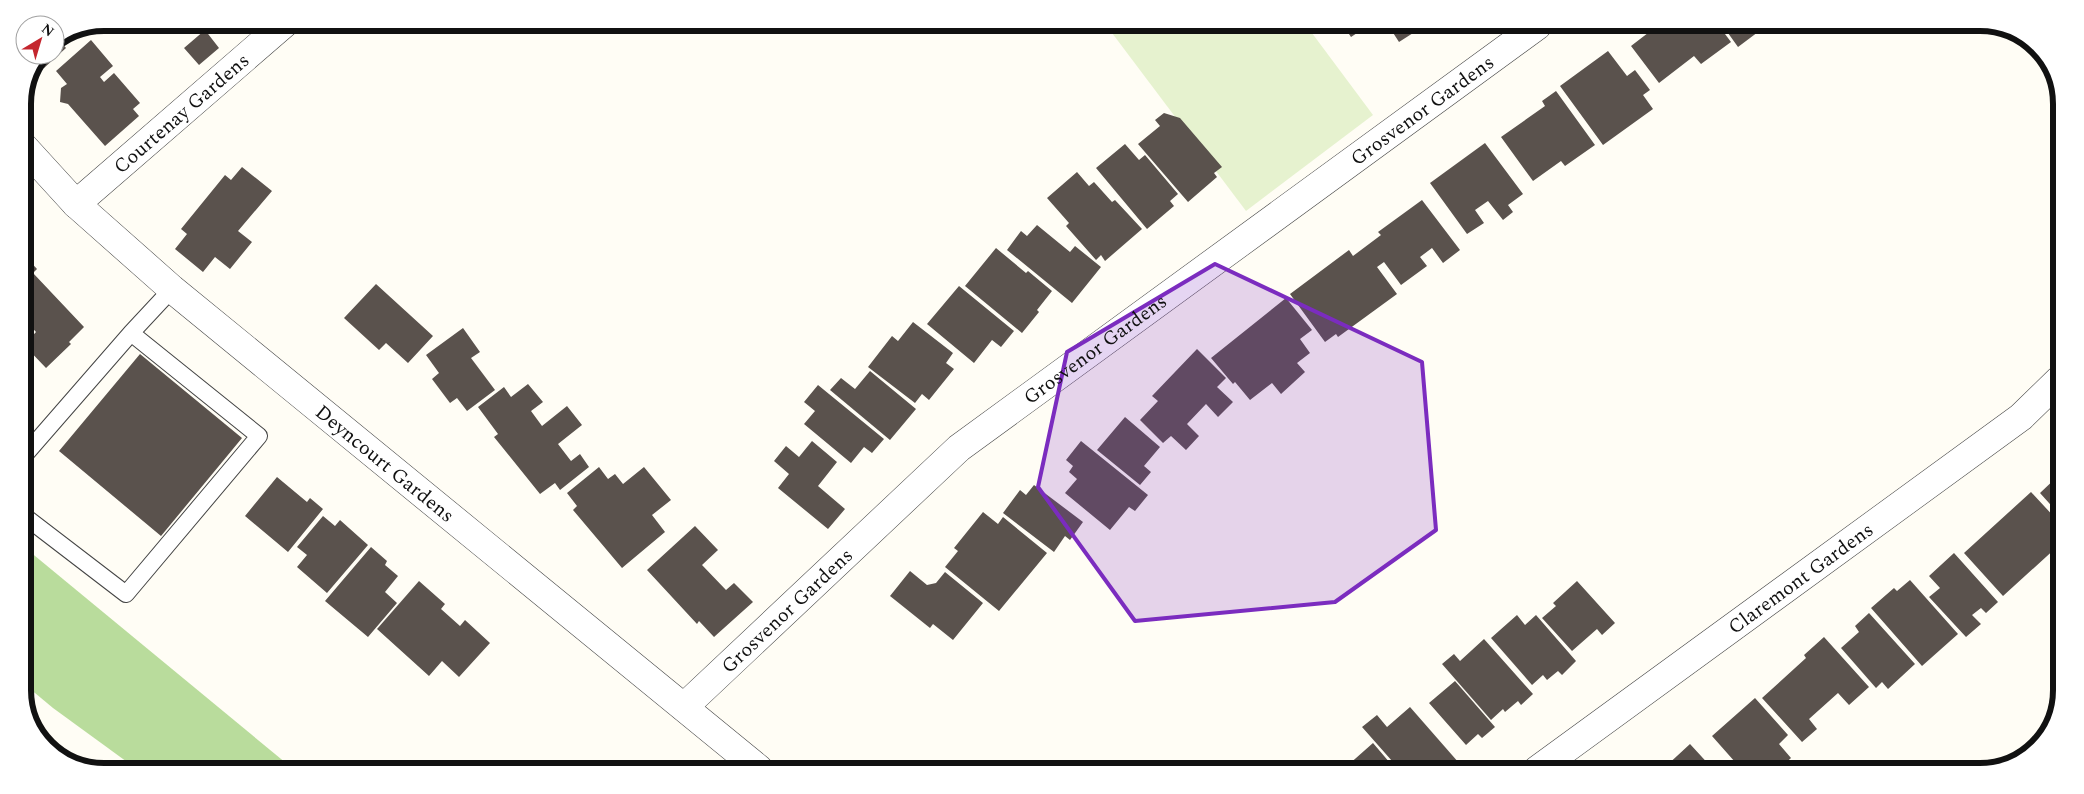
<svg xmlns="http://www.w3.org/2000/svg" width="2084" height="794" font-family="Spectral,serif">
	<rect width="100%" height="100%" fill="#fffdf5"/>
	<!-- forest -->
	<path fill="#b9dc9c" d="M 29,551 L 292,768 L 134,767 L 53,708 L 23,683 L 23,576 Z"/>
	<!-- pitch -->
	<path fill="#e6f2cf" d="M 1106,25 L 1306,25 L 1373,115 L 1246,211 Z"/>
	<!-- building -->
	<path fill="#5a524d" d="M 191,23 L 209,23 L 199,31 Z
		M 1343,25 L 1369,25 L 1351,37 Z
		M 1388,25 L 1412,26 L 1424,26 L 1399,42 Z
		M 1657,26 L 1719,26 L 1731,42 L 1701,64 L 1694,56 L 1659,83 L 1631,46 Z
		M 1723,26 L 1766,26 L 1738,47 Z
		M 205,30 L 219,48 L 199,65 L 184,48 Z
		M 91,40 L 113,66 L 100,77 L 104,82 L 114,73 L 140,103 L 133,109 L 139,116 L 105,146 L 68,104 L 60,102 L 61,88 L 67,84 L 56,71 Z
		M 60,41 L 66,48 L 44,68 L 39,63 L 43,55 L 55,55 L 55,43 Z
		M 1608,51 L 1627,76 L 1635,70 L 1650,90 L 1643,95 L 1653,109 L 1603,145 L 1560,86 Z
		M 1556,91 L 1595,145 L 1565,166 L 1561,161 L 1533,181 L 1501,137 L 1545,106 L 1542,101 Z
		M 1164,113 L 1180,118 L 1222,167 L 1214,173 L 1217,177 L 1188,202 L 1138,144 L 1160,126 L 1155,120 Z
		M 1485,143 L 1523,194 L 1508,205 L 1513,212 L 1503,220 L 1488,201 L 1475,210 L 1484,223 L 1467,234 L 1430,183 Z
		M 1125,144 L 1139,160 L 1145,155 L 1178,194 L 1170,201 L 1174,206 L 1147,229 L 1096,168 Z
		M 242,167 L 272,191 L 238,231 L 252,242 L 230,269 L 215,257 L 203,272 L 175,249 L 187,234 L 181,229 L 225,175 L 231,180 Z
		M 1077,172 L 1089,186 L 1094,182 L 1112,202 L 1115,200 L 1142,229 L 1105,261 L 1101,255 L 1096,260 L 1066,226 L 1069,223 L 1047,198 Z
		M 1422,200 L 1460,250 L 1443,263 L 1432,248 L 1420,257 L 1427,266 L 1401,285 L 1384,262 L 1377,267 L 1397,294 L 1338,337 L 1336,334 L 1325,342 L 1290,294 L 1349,250 L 1353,256 L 1381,235 L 1378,232 Z
		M 1037,225 L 1070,252 L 1075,246 L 1101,267 L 1072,303 L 1007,250 L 1021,231 L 1027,236 Z
		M 996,248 L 1026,273 L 1028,271 L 1052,291 L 1037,310 L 1039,312 L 1022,333 L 965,286 Z
		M 26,257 L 37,269 L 33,273 L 84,327 L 69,342 L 71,344 L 46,368 L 24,345 L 36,332 L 24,319 L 23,320 L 23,261 Z
		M 376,284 L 433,336 L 408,363 L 386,343 L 379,350 L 344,318 Z
		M 959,286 L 1014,331 L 1001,347 L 992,340 L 974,363 L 927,324 Z
		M 1286,298 L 1312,330 L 1300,339 L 1310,353 L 1297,363 L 1305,372 L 1281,394 L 1272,383 L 1250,400 L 1235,382 L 1233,384 L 1211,358 Z
		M 913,322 L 953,353 L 946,363 L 954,369 L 929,400 L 922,394 L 915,403 L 868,367 L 892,336 L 898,341 Z
		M 463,328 L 480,352 L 471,358 L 495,390 L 467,411 L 457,398 L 450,403 L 432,379 L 439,373 L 426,355 Z
		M 1197,349 L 1226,378 L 1217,387 L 1233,402 L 1218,417 L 1206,404 L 1187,424 L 1199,436 L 1186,450 L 1171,436 L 1163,443 L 1140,420 L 1158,401 L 1152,396 Z
		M 140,354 L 242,438 L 161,536 L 59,451 Z
		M 870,371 L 916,409 L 890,440 L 830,390 L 841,378 L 855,389 Z
		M 528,384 L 543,402 L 531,411 L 542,426 L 567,406 L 582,425 L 558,444 L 571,461 L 580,454 L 589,467 L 560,490 L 555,483 L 540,494 L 494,437 L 498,434 L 478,407 L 504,387 L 511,397 Z
		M 818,385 L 884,439 L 872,453 L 864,447 L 851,463 L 804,424 L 815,411 L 804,402 Z
		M 1125,417 L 1160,447 L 1144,466 L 1151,472 L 1140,485 L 1097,450 Z
		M 812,441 L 837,462 L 818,486 L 845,509 L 828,529 L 778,488 L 789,474 L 774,461 L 786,446 L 799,457 Z
		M 1081,441 L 1148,495 L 1135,511 L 1129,507 L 1110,530 L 1065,493 L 1077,479 L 1069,472 L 1073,466 L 1066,460 Z
		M 599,467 L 608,479 L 615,474 L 623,484 L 644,467 L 671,500 L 652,515 L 665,532 L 622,568 L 573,510 L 577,506 L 567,493 Z
		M 2059,475 L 2059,499 L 2058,513 L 2040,493 Z
		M 277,477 L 307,502 L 310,498 L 323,509 L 288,552 L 245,516 Z
		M 1034,485 L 1083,522 L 1070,540 L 1065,536 L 1054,552 L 1003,513 L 1020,490 L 1026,495 Z
		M 2031,492 L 2058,521 L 2058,546 L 2003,596 L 1964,553 Z
		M 983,512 L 998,524 L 1003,517 L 1047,553 L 999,611 L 945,567 L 958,551 L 954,548 Z
		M 323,516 L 335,526 L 340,520 L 368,545 L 327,593 L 297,567 L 307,555 L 297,547 Z
		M 695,526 L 718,550 L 702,565 L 726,590 L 734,583 L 753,602 L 714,637 L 699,621 L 697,624 L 647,570 Z
		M 371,547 L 387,561 L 385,565 L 398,576 L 385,592 L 397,603 L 368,637 L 325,601 Z
		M 1954,553 L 1998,602 L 1986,613 L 1981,608 L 1972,615 L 1981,624 L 1966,637 L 1929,597 L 1940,588 L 1929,576 Z
		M 910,571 L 927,585 L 936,583 L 945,572 L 983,603 L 953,640 L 933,624 L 930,628 L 890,596 Z
		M 1910,580 L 1958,634 L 1922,666 L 1871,608 L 1894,588 L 1897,591 Z
		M 419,581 L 445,604 L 441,609 L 460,626 L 465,620 L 490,643 L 459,677 L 442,661 L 429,676 L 377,629 Z
		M 1577,581 L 1615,623 L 1602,635 L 1597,629 L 1572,651 L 1542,618 L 1556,606 L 1553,603 Z
		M 1869,613 L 1915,664 L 1888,689 L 1882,682 L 1876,688 L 1841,648 L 1859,632 L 1855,626 Z
		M 1517,615 L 1525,625 L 1536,615 L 1576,661 L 1562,675 L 1558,671 L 1547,680 L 1543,675 L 1532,685 L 1491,638 Z
		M 1824,637 L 1869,687 L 1849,705 L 1838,693 L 1809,719 L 1817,729 L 1802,742 L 1762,698 L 1806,658 L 1804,655 Z
		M 1484,639 L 1533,694 L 1521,705 L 1518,701 L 1505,712 L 1503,709 L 1491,720 L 1442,664 L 1454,654 L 1460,661 Z
		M 1455,681 L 1495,727 L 1482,738 L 1478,734 L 1466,745 L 1429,703 Z
		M 1755,698 L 1788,735 L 1779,744 L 1791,758 L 1777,771 L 1743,771 L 1712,736 Z
		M 1410,707 L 1459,763 L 1450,770 L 1400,770 L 1362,727 L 1377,715 L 1387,727 Z
		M 1373,743 L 1396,770 L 1351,770 L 1347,766 Z
		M 1690,744 L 1713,769 L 1722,760 L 1732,771 L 1667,771 L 1664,768 Z"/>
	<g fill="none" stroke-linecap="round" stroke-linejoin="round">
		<defs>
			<path id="service" d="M 23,457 L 131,333 L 172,289
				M 23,515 L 126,594 L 259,436 L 131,333"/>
			<g id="minor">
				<path id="s1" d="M 23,146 L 76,204 L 172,289 L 759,769"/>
				<path id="s2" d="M 76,204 L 285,23"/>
				<path id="s3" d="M 684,707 L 959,448 L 1537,26"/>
				<path id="s4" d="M 1537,770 L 2021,417 L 2059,380"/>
			</g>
		</defs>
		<!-- service casing -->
		<use href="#service" stroke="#444" stroke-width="18"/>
		<!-- minor casing -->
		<use href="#minor" stroke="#444" stroke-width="29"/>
		<!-- service -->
		<use href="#service" stroke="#fff" stroke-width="16"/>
		<!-- minor -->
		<use href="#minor" stroke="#fff" stroke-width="28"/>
	</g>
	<!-- marked area -->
	<path fill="#7b2cbf" fill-opacity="0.2" stroke="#7b2cbf" stroke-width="4" stroke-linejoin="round" d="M 1215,264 L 1422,362 L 1436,530 L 1335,602 L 1135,621 L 1038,487 L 1067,352 Z"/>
	<g text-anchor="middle" stroke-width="5" stroke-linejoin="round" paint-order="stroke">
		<!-- street labels -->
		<g font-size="20" fill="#111" stroke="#fff">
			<text dy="7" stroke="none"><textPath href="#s3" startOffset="951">Grosvenor Gardens</textPath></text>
			<text dy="7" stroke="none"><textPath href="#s2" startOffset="139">Courtenay Gardens</textPath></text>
			<text dy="7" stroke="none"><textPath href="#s3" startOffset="546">Grosvenor Gardens</textPath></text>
			<text dy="7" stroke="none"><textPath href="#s1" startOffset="482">Deyncourt Gardens</textPath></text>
			<text dy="7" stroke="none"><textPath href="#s4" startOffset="326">Claremont Gardens</textPath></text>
			<text dy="7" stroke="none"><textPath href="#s3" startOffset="141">Grosvenor Gardens</textPath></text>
		</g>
	</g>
	<!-- crop -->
	<path d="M0 0H2084V794H0ZM104 31H1980A73 73 0 0 1 2053 104V690A73 73 0 0 1 1980 763H104A73 73 0 0 1 31 690V104A73 73 0 0 1 104 31Z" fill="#fff" fill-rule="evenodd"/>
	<path fill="none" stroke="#111" stroke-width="6" d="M104 31H1980A73 73 0 0 1 2053 104V690A73 73 0 0 1 1980 763H104A73 73 0 0 1 31 690V104A73 73 0 0 1 104 31Z"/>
	<!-- north arrow -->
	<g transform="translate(40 40) rotate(38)"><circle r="24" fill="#ffffff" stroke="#a0a0a0"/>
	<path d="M0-4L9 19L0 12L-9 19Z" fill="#c4262e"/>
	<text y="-8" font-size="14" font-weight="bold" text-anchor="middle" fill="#111111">N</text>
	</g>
</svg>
